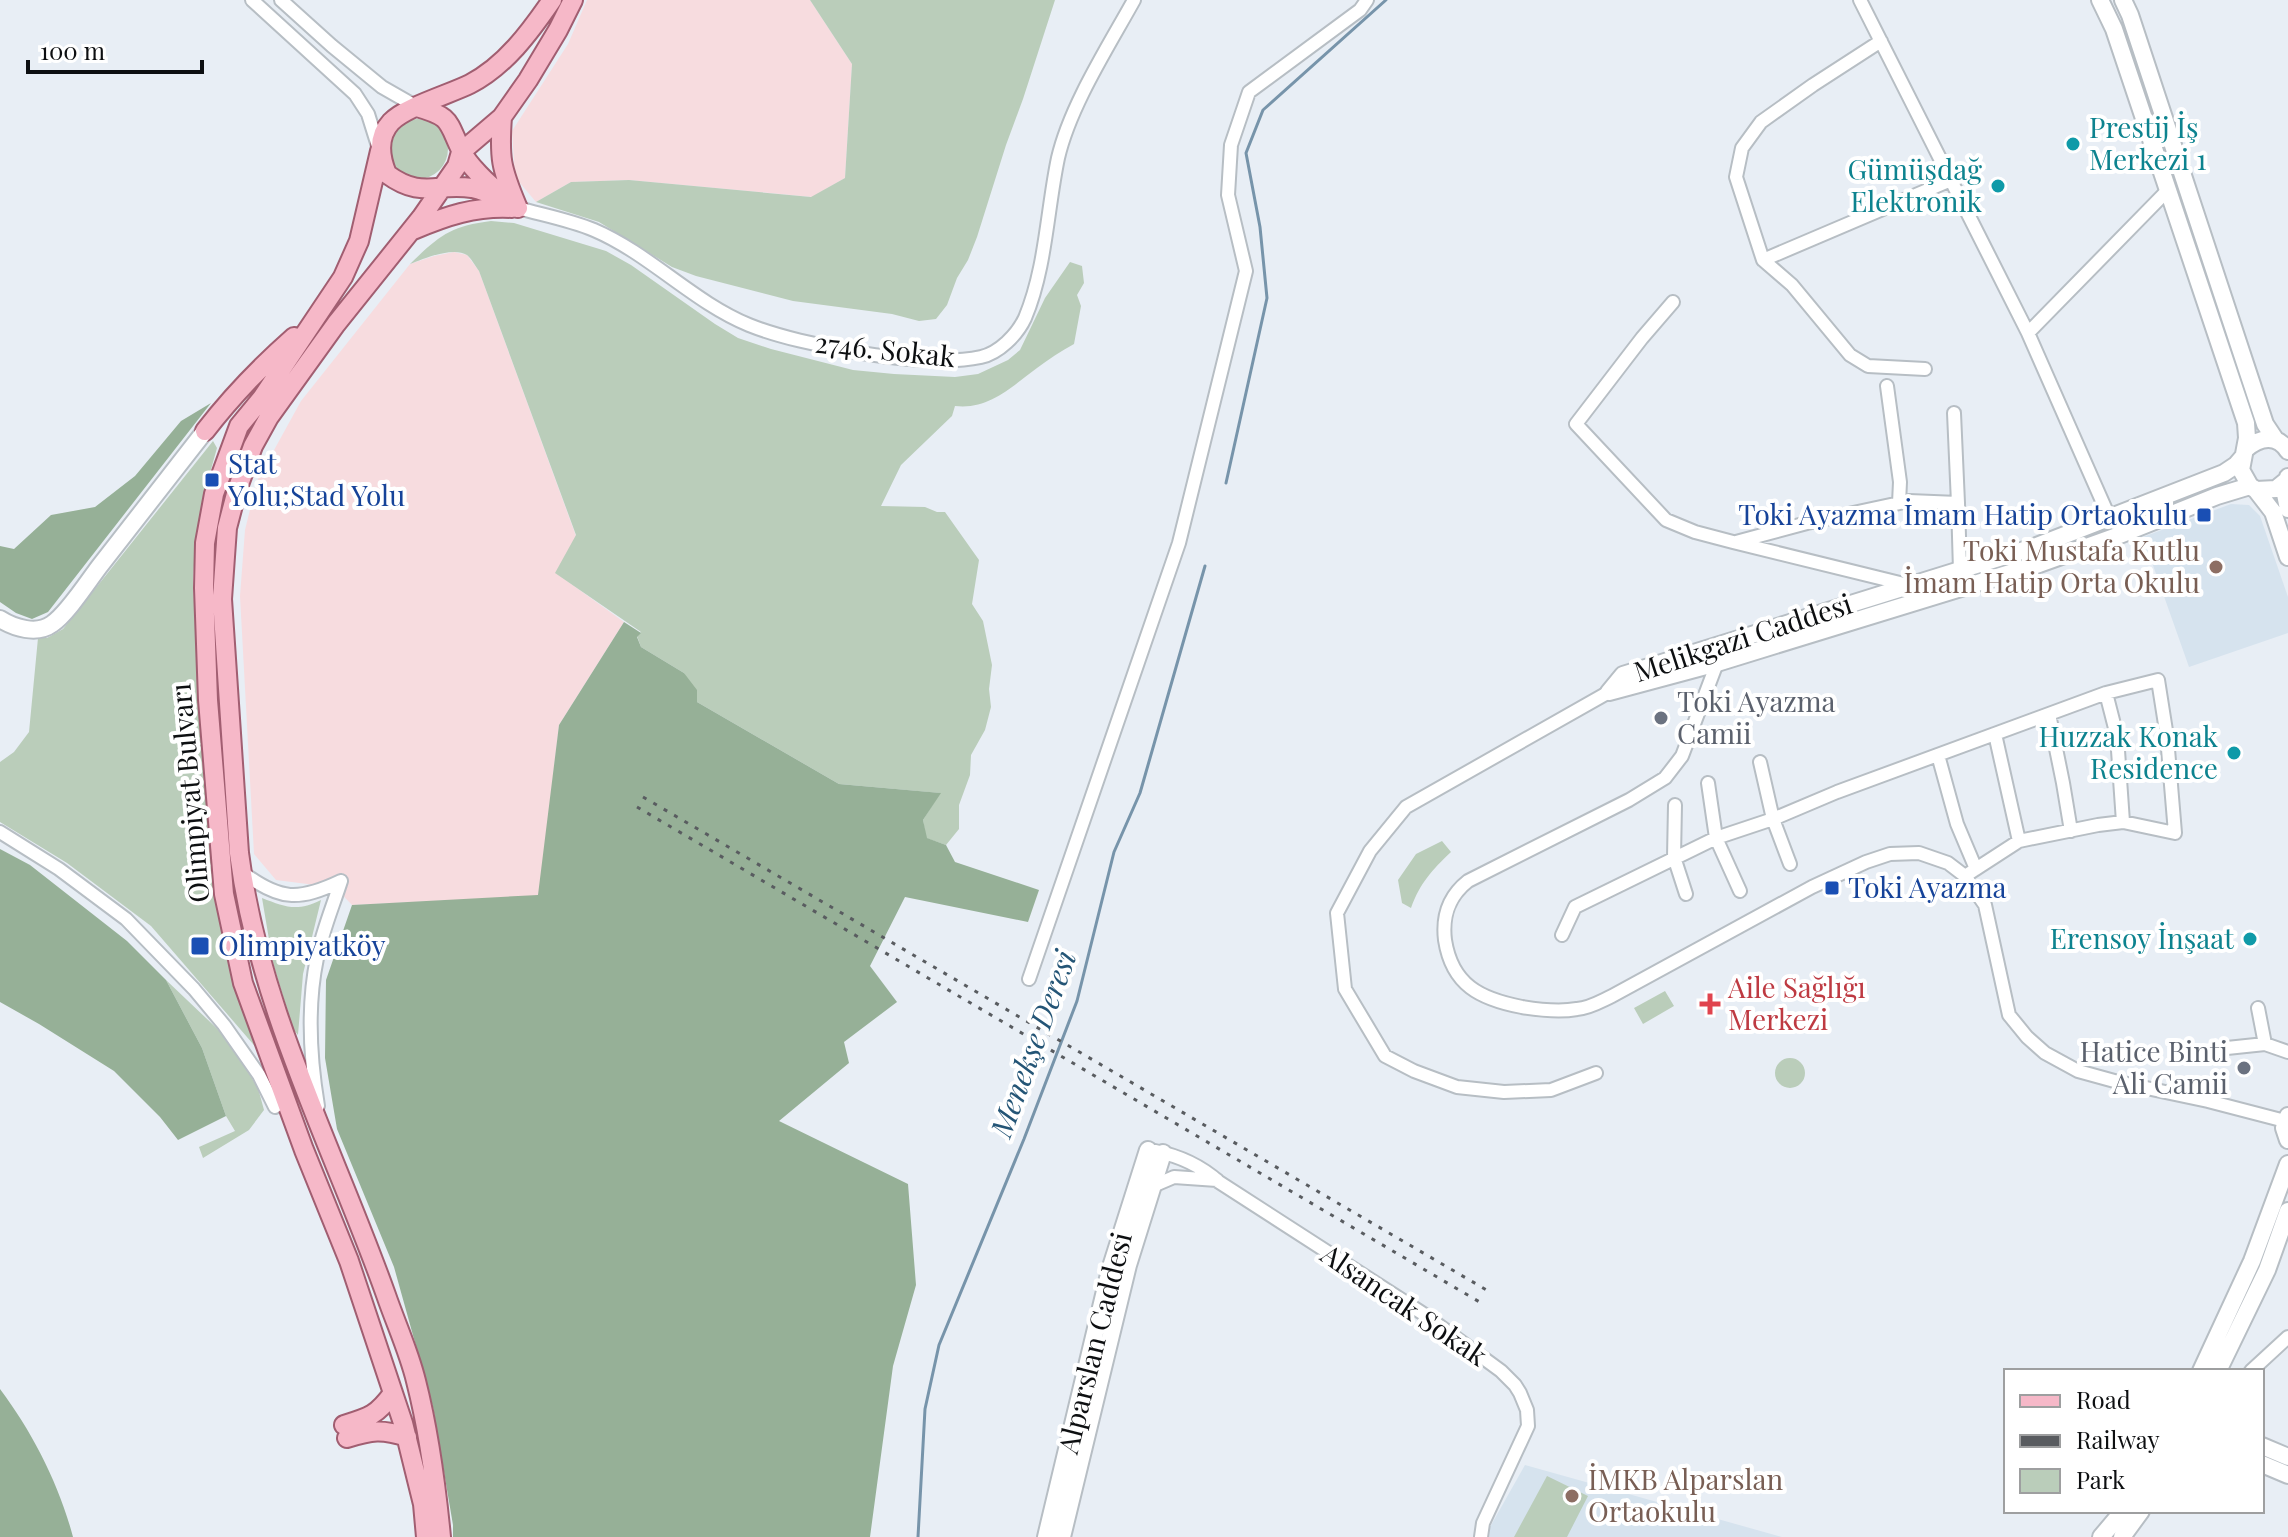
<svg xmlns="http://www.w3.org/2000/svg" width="2288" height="1537" font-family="'Playfair Display',serif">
	<rect width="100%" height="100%" fill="#e8eef5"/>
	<!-- built -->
	<path fill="#d6e3ee" d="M 2231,504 L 2249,505 L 2260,516 L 2288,597 L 2288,633 L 2189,667 L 2143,537 Z
		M 1525,1465 L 1782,1537 L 1489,1537 L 1490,1527 Z"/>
	<!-- industrial -->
	<path fill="#f7dcdf" d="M 587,0 L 810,0 L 852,64 L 845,178 L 812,197 L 629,180 L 571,182 L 536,202 L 515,177 L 512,131 L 568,44 Z
		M 454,252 L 467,255 L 479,271 L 576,536 L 556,573 L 624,622 L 559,725 L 539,896 L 352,905 L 328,880 L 315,885 L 276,880 L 254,854 L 240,596 L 245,530 L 257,481 L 301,401 L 410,264 L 434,256 Z"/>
	<!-- green -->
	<path fill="#bacdba" d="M 810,0 L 1055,0 L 1023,99 L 1006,145 L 977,237 L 968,260 L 957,278 L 947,305 L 936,319 L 919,321 L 892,314 L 793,301 L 696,276 L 672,267 L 599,222 L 536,202 L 571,182 L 629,180 L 811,197 L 845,178 L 852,64 Z
		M388 149a30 30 0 1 1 60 0a30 30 0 1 1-60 0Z
		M 491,221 L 514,223 L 606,251 L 631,265 L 715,324 L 738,338 L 771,349 L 853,370 L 894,374 L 955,377 L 978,374 L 1008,360 L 1020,350 L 1045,298 L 1070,262 L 1082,266 L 1084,283 L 1077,295 L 1081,306 L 1074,344 C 1061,351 1049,359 1037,368 C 1011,387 989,410 955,406 L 952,416 L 901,465 L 881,506 L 925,507 L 937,512 L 945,512 L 979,560 L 972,604 L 983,621 L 992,665 L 989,689 L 991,707 L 985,730 L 971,755 L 970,775 L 959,805 L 959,829 L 946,845 L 926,838 L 923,820 L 940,793 L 839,784 L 697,702 L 684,673 L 641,647 L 637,636 L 641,632 L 555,573 L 576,535 L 479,271 C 476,267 471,258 467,255 C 453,246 423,259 410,264 C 439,236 450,226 491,221 Z
		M 213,441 L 217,448 L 204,494 L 196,537 L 193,579 L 199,717 L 213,867 L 260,1052 L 151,926 L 67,863 L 0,822 L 0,762 L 14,752 L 29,732 L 38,638 L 47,638 L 63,629 Z
		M 1442,841 L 1451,852 C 1432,870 1420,883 1411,908 L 1402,903 L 1398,880 L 1416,854 Z
		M 262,898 C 285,907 297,912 321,900 L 303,974 L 298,1035 L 293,1029 L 273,963 Z
		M 166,980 L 227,1038 L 258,1088 L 264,1110 L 249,1130 L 203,1158 L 199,1147 L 235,1131 L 226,1116 L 202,1048 Z
		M 1665,991 L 1674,1006 L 1643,1024 L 1634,1008 Z
		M1775 1073a15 15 0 1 1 30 0a15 15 0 1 1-30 0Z
		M 1547,1476 L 1588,1496 L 1567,1537 L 1514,1537 Z"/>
	<!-- forest -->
	<path fill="#96b097" d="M 211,403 L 48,612 L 32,619 L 16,613 L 0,602 L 0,546 L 14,549 L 51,515 L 95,507 L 135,476 L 181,421 Z
		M 624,622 L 641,633 L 637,637 L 641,647 L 684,673 L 697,690 L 697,702 L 839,784 L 941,793 L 923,820 L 927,838 L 946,845 L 955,862 L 1039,890 L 1028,922 L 905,897 L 870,966 L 897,1002 L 844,1042 L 849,1063 L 779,1121 L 908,1184 L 916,1285 L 893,1366 L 870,1537 L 453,1537 L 453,1525 L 433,1407 L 394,1267 L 337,1129 L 325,1058 L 326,980 L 352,905 L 538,895 L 559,725 Z
		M 0,849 L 30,865 L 127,941 L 166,980 L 202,1048 L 226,1116 L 178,1140 L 160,1117 L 114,1071 L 39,1024 L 0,1002 Z
		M 0,1389 C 33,1433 59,1484 73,1537 L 0,1537 Z"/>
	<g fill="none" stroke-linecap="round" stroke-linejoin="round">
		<!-- stream -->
		<path stroke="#7794aa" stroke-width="3" d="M 1226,483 L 1267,298 L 1260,227 L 1246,153 L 1263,110 L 1386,0
			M 918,1537 L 925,1409 L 939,1345 L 1024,1139 L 1077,1001 L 1114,852 L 1140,793 L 1205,566"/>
		<defs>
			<path id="street" d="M 252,0 L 355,94 L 368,114 L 378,146
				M 281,0 L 332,46 L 382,87 L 417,107
				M 1860,0 L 2028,333 L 2110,519
				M 1881,41 L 1813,85 L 1761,122 L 1742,148 L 1736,177 L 1763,260 L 1792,285 L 1850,355 L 1868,366 L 1925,369
				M 518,208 C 543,215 570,220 594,230 C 650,254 693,302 749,325 C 801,346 926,369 981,357 C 999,353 1017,335 1025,318 C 1046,268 1047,210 1058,158 C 1070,106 1108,47 1134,0
				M 1763,260 L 1951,180
				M 1673,302 L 1642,338 L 1576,424 L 1666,520 L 1695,532 L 1733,542 L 1908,585 L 1915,601
				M 2028,333 L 2167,191
				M 1887,386 L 1900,482 L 1899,503
				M 1954,413 L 1958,503
				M 1736,542 L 1807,523 L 1909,501 L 1958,503 L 1960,570
				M 1716,657 L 1717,663 L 1682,756 L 1665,778 L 1629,800 L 1468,881 C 1449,896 1442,915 1445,940 C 1452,985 1480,999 1522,1007 C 1540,1010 1560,1012 1577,1009 C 1590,1008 1601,1001 1612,996 L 1812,887 L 1866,862 L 1890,854 L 1919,853 L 1948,863 L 1965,876 L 1985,905 L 2009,1015 L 2027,1037 L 2045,1053 L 2078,1071 L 2118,1082 L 2208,1101 L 2285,1121
				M 2106,693 L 2117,736 L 2123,822
				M 2049,714 L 2063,783 L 2071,831
				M 1995,734 L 2019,841
				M 1938,755 L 1957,824 L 1976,869
				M 1760,762 L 1773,819 L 1790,864
				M 1708,783 L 1716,838 L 1740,891
				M 1675,805 L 1674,857 L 1686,894
				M 0,832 L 59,869 L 126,919 L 194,989 L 224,1025 L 259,1075 L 275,1107
				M 242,872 C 280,901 299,901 341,881
				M 1562,935 L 1575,907 L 1716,838 L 1773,819 L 1837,792 L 2106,693 L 2158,680 L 2167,737 L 2175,833 L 2123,822 L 2098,825 L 2019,841 L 1965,876
				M 1029,979 L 1179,543 L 1246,271 L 1228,195 L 1231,145 L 1249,92 L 1360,10 L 1367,0
				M 2258,1008 L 2265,1044
				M 2227,1048 L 2265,1044 L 2288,1052
				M 1596,1073 L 1551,1090 L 1504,1092 L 1457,1087 L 1414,1071 L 1385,1056 L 1345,989 L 1337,913 L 1370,851 L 1406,807 L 1609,692
				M 318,1106 C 310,1058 307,1006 317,958 C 322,932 333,906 341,881
				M 1155,1151 C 1180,1156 1200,1165 1219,1182 L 1422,1313 L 1501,1371 L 1515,1385 L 1520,1393 L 1527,1410 L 1528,1426 L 1483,1523 L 1481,1537
				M 1153,1186 L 1174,1177 L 1217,1180
				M 2251,1371 L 2288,1337"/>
			<path id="secondary" d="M 2100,0 L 2114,29 L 2246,423 L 2247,438 L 2241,470 L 2250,486 L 2256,490 L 2273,512 L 2288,557
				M 2123,0 L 2130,15 L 2265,424 L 2275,439
				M 2246,449 C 2260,437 2277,434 2288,451
				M 2288,477 L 2285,494 L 2288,509
				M 2256,490 L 2276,489 L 2287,480
				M 0,619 C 14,628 37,635 52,624 C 67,614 87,583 99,567 C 134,522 169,477 205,431
				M 1609,692 L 1623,675 L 2034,547 L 2224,473 L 2236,465 L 2242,458
				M 1609,692 L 1717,663 L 2039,564 L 2117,536 L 2217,496 L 2250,486
				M 2288,1116 L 2284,1128 L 2288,1140
				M 2201,1371 L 2252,1261 L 2288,1164
				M 2218,1371 L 2267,1270 L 2288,1211
				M 2262,1446 L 2288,1457
				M 2262,1464 L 2288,1475
				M 1046,1537 L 1110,1270 L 1148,1150
				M 1062,1537 L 1128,1265 L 1163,1153
				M 2101,1537 L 2123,1511
				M 2122,1537 L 2141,1511"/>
			<path id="primary" d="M 417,107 C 452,117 447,121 461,150 C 467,164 489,185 501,194
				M 502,117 C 499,158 501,168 517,206
				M 380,151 L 359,241 L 343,277 L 262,398 L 239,426 L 214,494 L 205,543 L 204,588 L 208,700 L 224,894 L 243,983 L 304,1150 L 349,1261 L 403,1423 L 423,1504 L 426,1537
				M 461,152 L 502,117 L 528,80 L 558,30 L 573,0
				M 518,208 C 503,201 489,191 472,188 C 435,183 421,199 387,174 C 380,157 377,137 391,122 C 405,107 450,94 470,84 C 505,66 530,32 552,0
				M 413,230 C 446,216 475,206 512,208
				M 205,431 C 232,396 260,367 294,337
				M 344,1425 C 370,1417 377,1415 393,1393
				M 347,1438 C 372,1430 382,1429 407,1437
				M 441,1537 C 436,1485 429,1432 416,1381 C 409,1352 396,1324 386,1295 C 334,1149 259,1009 239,853 L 222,599 L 227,528 L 237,490 L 253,446 L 269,417 L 336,324 L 421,218 L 457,166 L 461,152"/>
		</defs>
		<!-- street casing -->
		<use href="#street" stroke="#b7bec4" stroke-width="16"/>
		<!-- secondary casing -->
		<use href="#secondary" stroke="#b7bec4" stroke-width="20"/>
		<!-- primary casing -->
		<use href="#primary" stroke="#a15e71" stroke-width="22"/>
		<!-- street -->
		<use href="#street" stroke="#fff" stroke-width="12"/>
		<!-- secondary -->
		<use href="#secondary" stroke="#fff" stroke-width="16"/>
		<!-- primary -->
		<use href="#primary" stroke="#f6b8c8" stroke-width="18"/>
		<!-- rail -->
		<path stroke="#595c60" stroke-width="3" stroke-dasharray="4 8" stroke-linecap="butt" d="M 643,797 L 1490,1292
			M 637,807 L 1483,1304"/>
	</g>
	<!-- markers -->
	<g fill="#0f9aa8" stroke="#fff" stroke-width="3">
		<circle cx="2073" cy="144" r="8"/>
		<circle cx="1998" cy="186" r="8"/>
		<circle cx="2234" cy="753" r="8"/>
		<circle cx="2250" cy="939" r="8"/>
	</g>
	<g fill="#1a4fb4" stroke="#fff" stroke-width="3">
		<rect x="204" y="472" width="16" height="16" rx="4"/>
		<rect x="2196" y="507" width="16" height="16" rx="4"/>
		<rect x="1824" y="880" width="16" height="16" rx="4"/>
		<rect x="190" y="936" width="20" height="20" rx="4"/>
	</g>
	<g fill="#8d6e63" stroke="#fff" stroke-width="3">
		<circle cx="2216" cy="567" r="8"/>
		<circle cx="1572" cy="1496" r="8"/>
	</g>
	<g fill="#6b7280" stroke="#fff" stroke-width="3">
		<circle cx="1661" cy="718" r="8"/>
		<circle cx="2244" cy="1068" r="8"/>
	</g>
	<path fill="#e0444e" stroke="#fff" stroke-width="3" d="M1706 992h8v8h8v8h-8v8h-8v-8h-8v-8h8z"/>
	<g text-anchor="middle" stroke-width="8" stroke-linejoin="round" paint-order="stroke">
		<!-- culture labels -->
		<g font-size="28" fill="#0d838f" stroke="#fff" text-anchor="end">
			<text x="2089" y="138" text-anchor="start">Prestij İş<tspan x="2089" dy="32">Merkezi 1</tspan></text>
			<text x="1982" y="180">Gümüşdağ<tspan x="1982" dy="32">Elektronik</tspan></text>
			<text x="2218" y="747">Huzzak Konak<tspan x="2218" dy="32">Residence</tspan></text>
			<text x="2234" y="949">Erensoy İnşaat</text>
		</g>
		<!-- street labels -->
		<g font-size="28" fill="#0d0f11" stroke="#fff">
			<text transform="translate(885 350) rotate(6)" y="10">2746. Sokak</text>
			<text transform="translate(1743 638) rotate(-18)" y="10">Melikgazi Caddesi</text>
			<text transform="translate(190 793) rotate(-95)" y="10">Olimpiyat Bulvarı</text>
			<text transform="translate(1404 1305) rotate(34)" y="10">Alsancak Sokak</text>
			<text transform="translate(1095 1343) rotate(-76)" y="10">Alparslan Caddesi</text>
		</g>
		<!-- transit labels -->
		<g font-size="28" fill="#164399" stroke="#fff" text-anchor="start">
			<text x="228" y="474">Stat<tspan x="228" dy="32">Yolu;Stad Yolu</tspan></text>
			<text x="2188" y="525" text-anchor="end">Toki Ayazma İmam Hatip Ortaokulu</text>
			<text x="1848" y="898">Toki Ayazma</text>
			<text x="218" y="956">Olimpiyatköy</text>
		</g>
		<!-- education labels -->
		<g font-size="28" fill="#785e54" stroke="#fff" text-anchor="end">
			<text x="2200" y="561">Toki Mustafa Kutlu<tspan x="2200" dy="32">İmam Hatip Orta Okulu</tspan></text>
			<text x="1588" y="1490" text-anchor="start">İMKB Alparslan<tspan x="1588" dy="32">Ortaokulu</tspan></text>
		</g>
		<!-- worship labels -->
		<g font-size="28" fill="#5b616d" stroke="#fff" text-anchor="start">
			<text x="1677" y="712">Toki Ayazma<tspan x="1677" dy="32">Camii</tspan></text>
			<text x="2228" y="1062" text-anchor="end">Hatice Binti<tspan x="2228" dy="32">Ali Camii</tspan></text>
		</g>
		<!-- health labels -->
		<g font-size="28" fill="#be3a42" stroke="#fff" text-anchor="start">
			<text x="1728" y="998">Aile Sağlığı<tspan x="1728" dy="32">Merkezi</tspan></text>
		</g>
		<!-- water labels -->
		<g font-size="30" font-style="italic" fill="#245576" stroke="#fff">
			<text transform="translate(1034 1044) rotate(-70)" y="10">Menekşe Deresi</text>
		</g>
	</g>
	<!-- legend -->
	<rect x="2004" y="1369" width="260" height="144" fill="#ffffff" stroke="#9e9fa0" stroke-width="2"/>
	<rect x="2020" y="1395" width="40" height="12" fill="#f6b8c8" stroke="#9e9fa0" stroke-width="2"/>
	<text x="2076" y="1409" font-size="24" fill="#0d0f11">Road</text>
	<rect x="2020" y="1435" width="40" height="12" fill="#595c60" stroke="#9e9fa0" stroke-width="2"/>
	<text x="2076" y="1449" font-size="24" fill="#0d0f11">Railway</text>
	<rect x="2020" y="1469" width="40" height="24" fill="#bacdba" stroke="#9e9fa0" stroke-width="2"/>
	<text x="2076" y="1489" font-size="24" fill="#0d0f11">Park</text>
	<!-- scale -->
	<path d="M28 60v12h174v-12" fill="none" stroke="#0d0f11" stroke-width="4"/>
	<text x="40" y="60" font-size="24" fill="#0d0f11" stroke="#ffffff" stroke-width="6" paint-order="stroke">100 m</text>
</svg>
